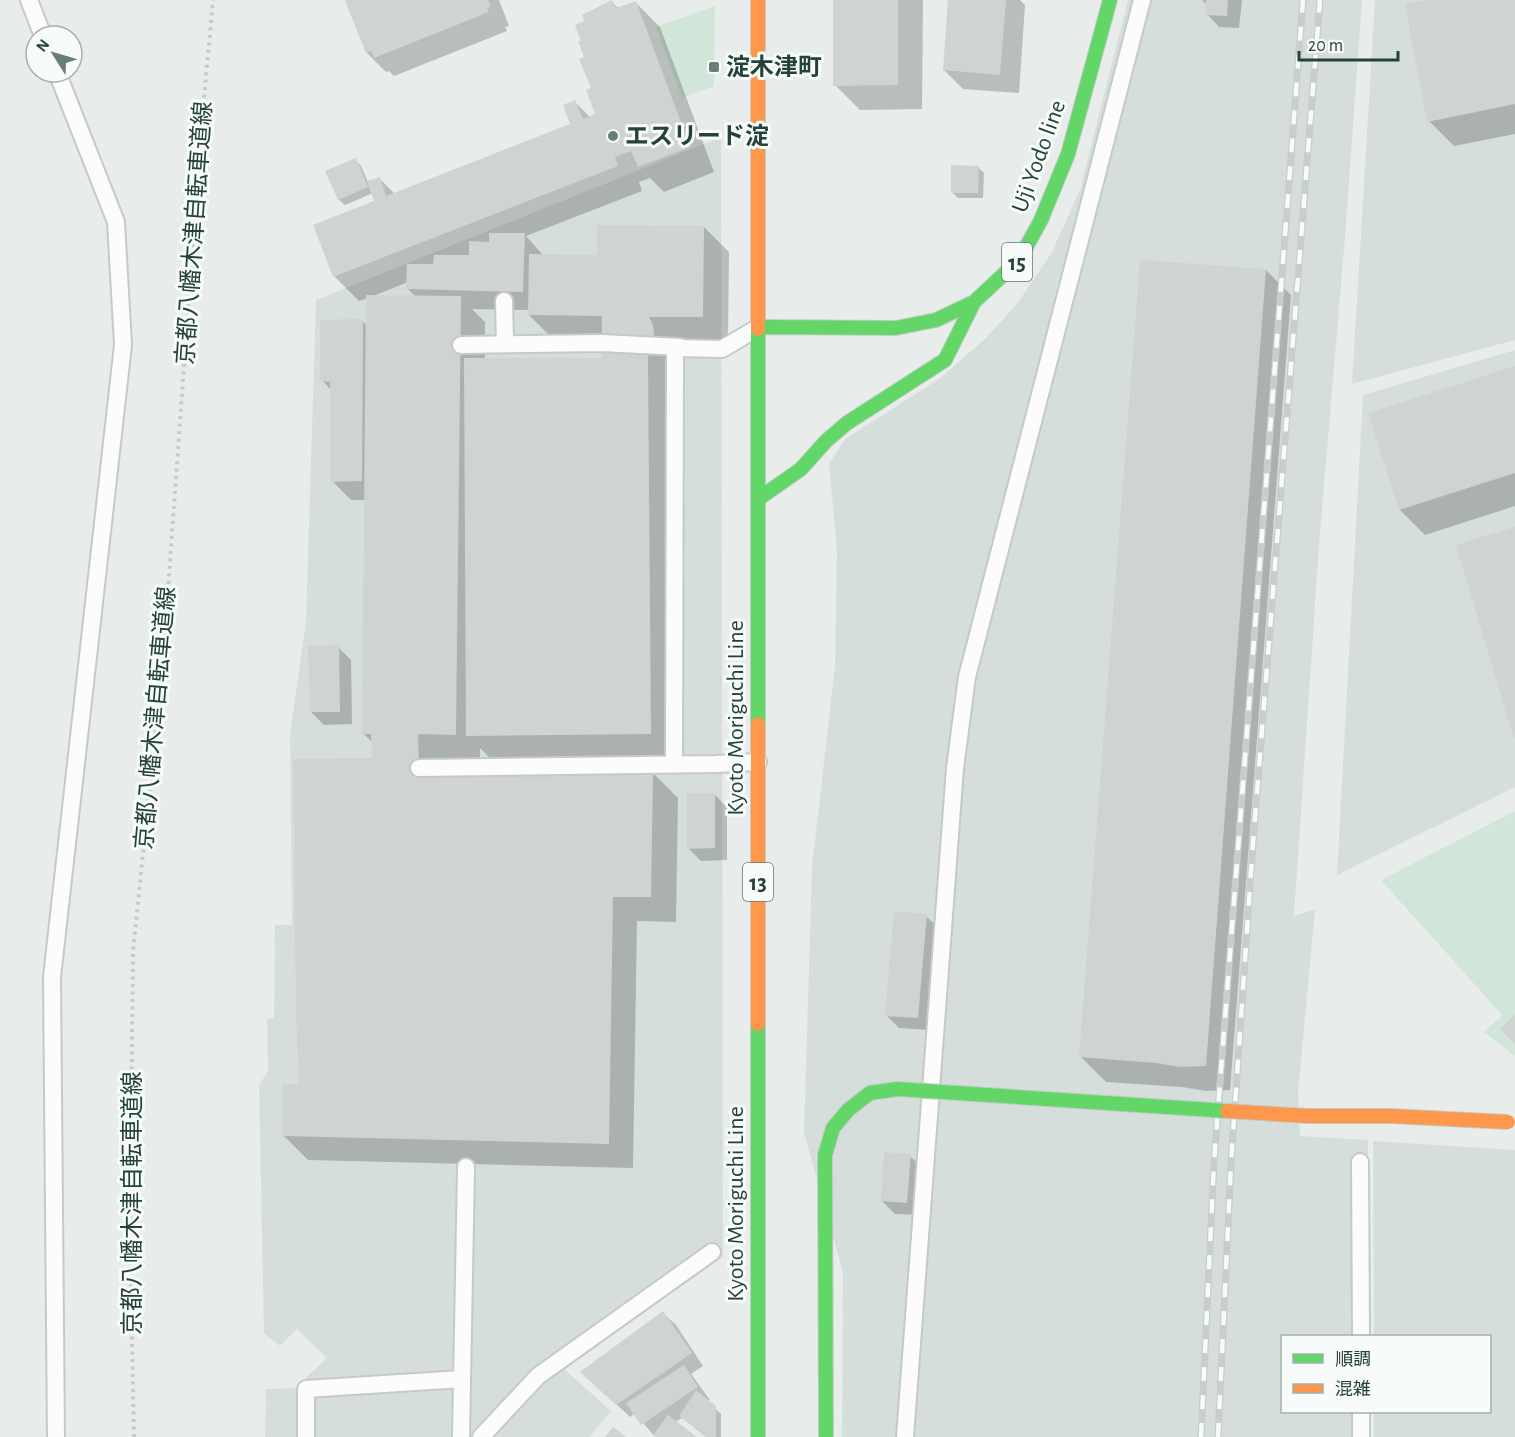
<svg xmlns="http://www.w3.org/2000/svg" width="1515" height="1437" font-family="'Alegreya Sans','Noto Sans JP',sans-serif">
	<rect width="100%" height="100%" fill="#e8edeb"/>
	<!-- built -->
	<path fill="#d6dedb" d="M 1128,0 L 1362,0 L 1345,237 L 1319,546 L 1294,916 L 1315,909 L 1298,1094 L 1300,1136 L 1368,1140 L 1370,1336 L 1282,1336 L 1282,1412 L 1370,1412 L 1371,1437 L 842,1437 L 843,1272 L 804,1133 L 812,867 L 835,665 L 837,550 L 829,464 L 845,439 L 939,379 L 985,339 L 1016,305 L 1051,254 L 1080,190 Z
		M 1375,0 L 1515,0 L 1515,340 L 1352,384 Z
		M 721,137 L 723,1257 L 564,1369 L 611,1411 L 589,1437 L 265,1437 L 266,1389 L 295,1388 L 327,1358 L 297,1329 L 280,1346 L 264,1333 L 259,1085 L 268,1071 L 267,1019 L 274,1018 L 275,925 L 292,925 L 290,735 L 306,621 L 316,300 Z
		M 1515,350 L 1515,787 L 1337,875 L 1363,395 Z
		M 1373,1141 L 1515,1150 L 1515,1437 L 1374,1437 L 1374,1412 L 1490,1412 L 1490,1336 L 1374,1336 Z"/>
	<!-- green -->
	<path fill="#d1e6d8" d="M 715,6 L 714,86 L 682,98 L 656,27 Z
		M 1515,811 L 1515,1056 L 1484,1032 L 1502,1015 L 1381,880 Z"/>
	<!-- shadow -->
	<path fill="#0003" fill-rule="evenodd" d="M 352,0 L 499,0 L 509,26 L 505,27 L 507,31 L 394,76 L 389,71 L 386,72 L 367,53 L 347,2 Z
		M 835,0 L 923,0 L 922,109 L 860,110 L 835,85 Z
		M 950,0 L 1020,0 L 1025,5 L 1019,93 L 963,89 L 944,70 Z
		M 1202,0 L 1242,0 L 1239,28 L 1219,27 L 1207,14 L 1207,5 Z
		M 1433,0 L 1515,0 L 1515,134 L 1454,146 L 1429,121 Z
		M 612,2 L 619,9 L 635,2 L 660,27 L 714,172 L 664,192 L 650,178 L 639,182 L 642,191 L 526,236 L 543,255 L 599,256 L 704,227 L 729,252 L 728,341 L 672,341 L 676,758 L 493,761 L 480,748 L 480,759 L 442,759 L 443,777 L 653,773 L 678,798 L 676,922 L 637,921 L 633,1168 L 308,1160 L 283,1135 L 301,1086 L 373,759 L 373,743 L 363,733 L 366,500 L 351,500 L 332,481 L 332,391 L 322,380 L 362,321 L 368,326 L 368,298 L 359,301 L 334,276 L 376,202 L 373,193 L 345,205 L 339,200 L 355,160 L 361,166 L 368,182 L 380,179 L 395,194 L 572,124 L 575,102 L 590,117 L 597,115 L 586,58 ZM 408,282 L 408,289 L 416,297 L 371,297 ZM 472,309 L 529,310 L 529,315 L 554,340 L 604,340 L 603,359 L 485,360 L 485,322 Z
		M 978,167 L 984,173 L 983,198 L 958,198 L 952,192 Z
		M 1266,270 L 1291,295 L 1230,1090 L 1206,1091 L 1182,1087 L 1106,1082 L 1081,1057 Z
		M 1515,367 L 1515,506 L 1425,535 L 1400,510 Z
		M 338,647 L 351,660 L 352,724 L 324,725 L 311,712 Z
		M 714,794 L 727,807 L 727,860 L 701,861 L 688,848 Z
		M 926,916 L 939,928 L 930,1030 L 899,1028 L 886,1015 Z
		M 910,1156 L 923,1168 L 920,1215 L 895,1214 L 882,1201 Z
		M 663,1313 L 676,1325 L 703,1366 L 691,1374 L 710,1400 L 707,1401 L 721,1414 L 721,1437 L 706,1437 L 682,1418 L 675,1422 L 694,1437 L 654,1436 L 635,1413 L 630,1417 L 595,1384 Z"/>
	<!-- building -->
	<path fill="#cfd4d2" d="M 347,0 L 488,0 L 491,7 L 487,8 L 489,12 L 374,58 L 371,51 L 366,53 L 345,1 Z
		M 612,0 L 616,8 L 636,1 L 690,147 L 638,167 L 631,151 L 615,157 L 618,166 L 333,277 L 313,225 L 374,201 L 367,181 L 380,177 L 386,196 L 570,124 L 563,105 L 575,100 L 583,119 L 595,114 L 586,90 L 591,88 L 579,59 L 584,57 L 578,41 L 581,41 L 575,25 L 584,21 L 582,15 Z
		M 833,0 L 898,0 L 898,85 L 833,86 Z
		M 948,0 L 1006,0 L 1000,75 L 943,70 Z
		M 1206,0 L 1228,0 L 1227,16 L 1205,15 Z
		M 1425,0 L 1515,0 L 1515,104 L 1427,122 L 1405,4 Z
		M 356,158 L 368,187 L 338,200 L 325,171 Z
		M 951,165 L 979,166 L 978,193 L 951,193 Z
		M 597,225 L 704,226 L 703,317 L 649,317 L 653,325 L 654,336 L 648,358 L 651,734 L 466,736 L 464,358 L 602,358 L 602,316 L 528,315 L 529,254 L 597,255 Z
		M 489,233 L 525,233 L 523,292 L 406,289 L 407,264 L 433,264 L 434,255 L 469,255 L 469,241 L 489,242 Z
		M 1140,260 L 1266,269 L 1206,1066 L 1180,1067 L 1156,1063 L 1079,1057 Z
		M 366,295 L 461,296 L 456,735 L 418,734 L 419,768 L 653,772 L 651,897 L 613,897 L 609,1144 L 282,1136 L 283,1084 L 299,1084 L 296,1016 L 293,759 L 372,758 L 371,734 L 362,734 Z
		M 363,319 L 362,481 L 330,482 L 330,382 L 320,381 L 320,320 Z
		M 1515,366 L 1515,473 L 1399,510 L 1368,413 Z
		M 1515,527 L 1515,739 L 1514,739 L 1456,545 Z
		M 339,645 L 340,712 L 310,712 L 308,646 Z
		M 687,793 L 715,793 L 715,848 L 687,849 Z
		M 894,911 L 927,914 L 918,1018 L 885,1016 Z
		M 1515,1014 L 1515,1044 L 1500,1029 Z
		M 884,1152 L 911,1154 L 907,1203 L 881,1201 Z
		M 663,1311 L 692,1353 L 616,1405 L 580,1372 Z
		M 684,1365 L 698,1387 L 641,1425 L 626,1403 Z
		M 696,1390 L 716,1406 L 716,1437 L 706,1437 L 679,1416 Z
		M 668,1415 L 697,1437 L 656,1437 L 653,1435 Z
		M 613,1427 L 626,1437 L 605,1437 Z"/>
	<g fill="none" stroke-linecap="round" stroke-linejoin="round">
		<defs>
			<path id="lane" d="M 29,0 L 43,36
				M 504,301 L 505,344
				M 461,345 L 602,343 L 680,347
				M 674,765 L 675,348 L 722,349 L 759,327
				M 419,768 L 716,764 L 758,762
				M 1360,1162 L 1361,1336
				M 1361,1412 L 1361,1437
				M 56,1437 L 52,977 L 123,345 L 116,222 L 57,72
				M 306,1437 L 306,1389 L 462,1379
				M 461,1437 L 466,1167
				M 481,1437 L 538,1376 L 712,1252
				M 905,1437 L 955,768 L 967,677 L 1142,0"/>
			<path id="fast" d="M 759,327 L 896,328 L 936,320 L 974,302 L 1019,260 L 1041,220 L 1068,154 L 1110,0
				M 758,329 L 758,724
				M 758,499 L 801,469 L 826,441 L 847,423 L 945,360 L 974,302
				M 758,1024 L 758,1437"/>
			<path id="slow" d="M 758,0 L 758,329
				M 758,724 L 758,1024"/>
		</defs>
		<!-- lane casing -->
		<use href="#lane" stroke="#c5cac8" stroke-width="20"/>
		<!-- fast casing -->
		<use href="#fast" stroke="#c3ccc9" stroke-width="16"/>
		<!-- slow casing -->
		<use href="#slow" stroke="#c3ccc9" stroke-width="16"/>
		<!-- path -->
		<path stroke="#c3ccca" stroke-width="4" stroke-dasharray="3 4.5" stroke-linecap="butt" d="M 134,1437 L 130,1236 L 133,951 L 163,659 L 200,143 L 213,0"/>
		<!-- lane -->
		<use href="#lane" stroke="#fcfcfc" stroke-width="16"/>
		<!-- fast -->
		<use href="#fast" stroke="#63d668" stroke-width="14"/>
		<!-- slow -->
		<use href="#slow" stroke="#ff974d" stroke-width="14"/>
		<defs>
			<path id="rail" d="M 1201,1437 L 1214,1162 L 1303,0
				M 1218,1437 L 1231,1163 L 1253,843 L 1320,0"/>
		</defs>
		<!-- rail casing -->
		<use href="#rail" stroke="#c9cdcc" stroke-width="7"/>
		<!-- rail -->
		<use href="#rail" stroke="#f7fbf9" stroke-width="4.5" stroke-dasharray="14" stroke-linecap="butt"/>
		<defs>
			<path id="fast-bridge" d="M 826,1437 L 825,1155 L 833,1128 L 848,1110 L 870,1093 L 897,1089 L 1227,1111"/>
			<path id="slow-bridge" d="M 1227,1111 L 1308,1116 L 1391,1116 L 1508,1122"/>
		</defs>
		<!-- fast-bridge casing -->
		<use href="#fast-bridge" stroke="#c3cbc8" stroke-width="16" stroke-linecap="butt"/>
		<!-- slow-bridge casing -->
		<use href="#slow-bridge" stroke="#c3cbc8" stroke-width="16" stroke-linecap="butt"/>
		<!-- fast-bridge -->
		<use href="#fast-bridge" stroke="#63d668" stroke-width="14"/>
		<!-- slow-bridge -->
		<use href="#slow-bridge" stroke="#ff974d" stroke-width="14"/>
	</g>
	<!-- markers -->
	<g fill="#697e78" stroke="#f7fbf9" stroke-width="2">
		<rect x="708" y="61" width="12" height="12" rx="3"/>
		<circle cx="613" cy="136" r="6"/>
	</g>
	<g text-anchor="middle" stroke-width="6" stroke-linejoin="round" paint-order="stroke">
		<!-- shield labels -->
		<g fill="#f7fbf9" stroke="#637a73" stroke-width="1.5">
			<rect x="1002" y="243" width="30" height="38" rx="4.5"/>
			<rect x="743" y="863" width="30" height="38" rx="4.5"/>
		</g>
		<g font-size="22" font-weight="bold" fill="#24423a">
			<text x="1017" y="270">15</text>
			<text x="758" y="890">13</text>
		</g>
		<!-- poi labels -->
		<g font-size="24" font-weight="bold" fill="#24423a" stroke="#f7fbf9" text-anchor="start">
			<text x="726" y="75">淀木津町</text>
			<text x="625" y="144">エスリード淀</text>
		</g>
		<!-- street labels -->
		<g font-size="24" fill="#24423a" stroke="#f7fbf9">
			<text transform="translate(1038 156) rotate(-70)" y="8">Uji Yodo line</text>
			<text transform="translate(194 233) rotate(-86)" y="8">京都八幡木津自転車道線</text>
			<text transform="translate(155 718) rotate(-85)" y="8">京都八幡木津自転車道線</text>
			<text transform="translate(735 718) rotate(-90)" y="8">Kyoto Moriguchi Line</text>
			<text transform="translate(132 1203) rotate(-90)" y="8">京都八幡木津自転車道線</text>
			<text transform="translate(735 1204) rotate(-90)" y="8">Kyoto Moriguchi Line</text>
		</g>
	</g>
	<!-- legend -->
	<rect x="1281" y="1335" width="210" height="78" fill="#f7fbf9" stroke="#a3b1ad" stroke-width="1.5"/>
	<rect x="1293" y="1354" width="30" height="9" fill="#63d668" stroke="#a3b1ad" stroke-width="1.5"/>
	<text x="1335" y="1365" font-size="18" fill="#24423a">順調</text>
	<rect x="1293" y="1384" width="30" height="9" fill="#ff974d" stroke="#a3b1ad" stroke-width="1.5"/>
	<text x="1335" y="1395" font-size="18" fill="#24423a">混雑</text>
	<!-- north arrow -->
	<g transform="translate(54 54) rotate(307)"><circle r="28" fill="#f7fbf9" stroke="#a3b1ad" stroke-width="1.5"/>
	<path d="M0-4.5L10 22L0 15L-10 22Z" fill="#697e78"/>
	<text y="-9" font-size="16" font-weight="bold" text-anchor="middle" fill="#24423a">N</text>
	</g>
	<!-- scale -->
	<path d="M1299 51v9h99v-9" fill="none" stroke="#24423a" stroke-width="3"/>
	<text x="1308" y="51" font-size="18" fill="#24423a" stroke="#f7fbf9" stroke-width="4.5" paint-order="stroke">20 m</text>
</svg>
